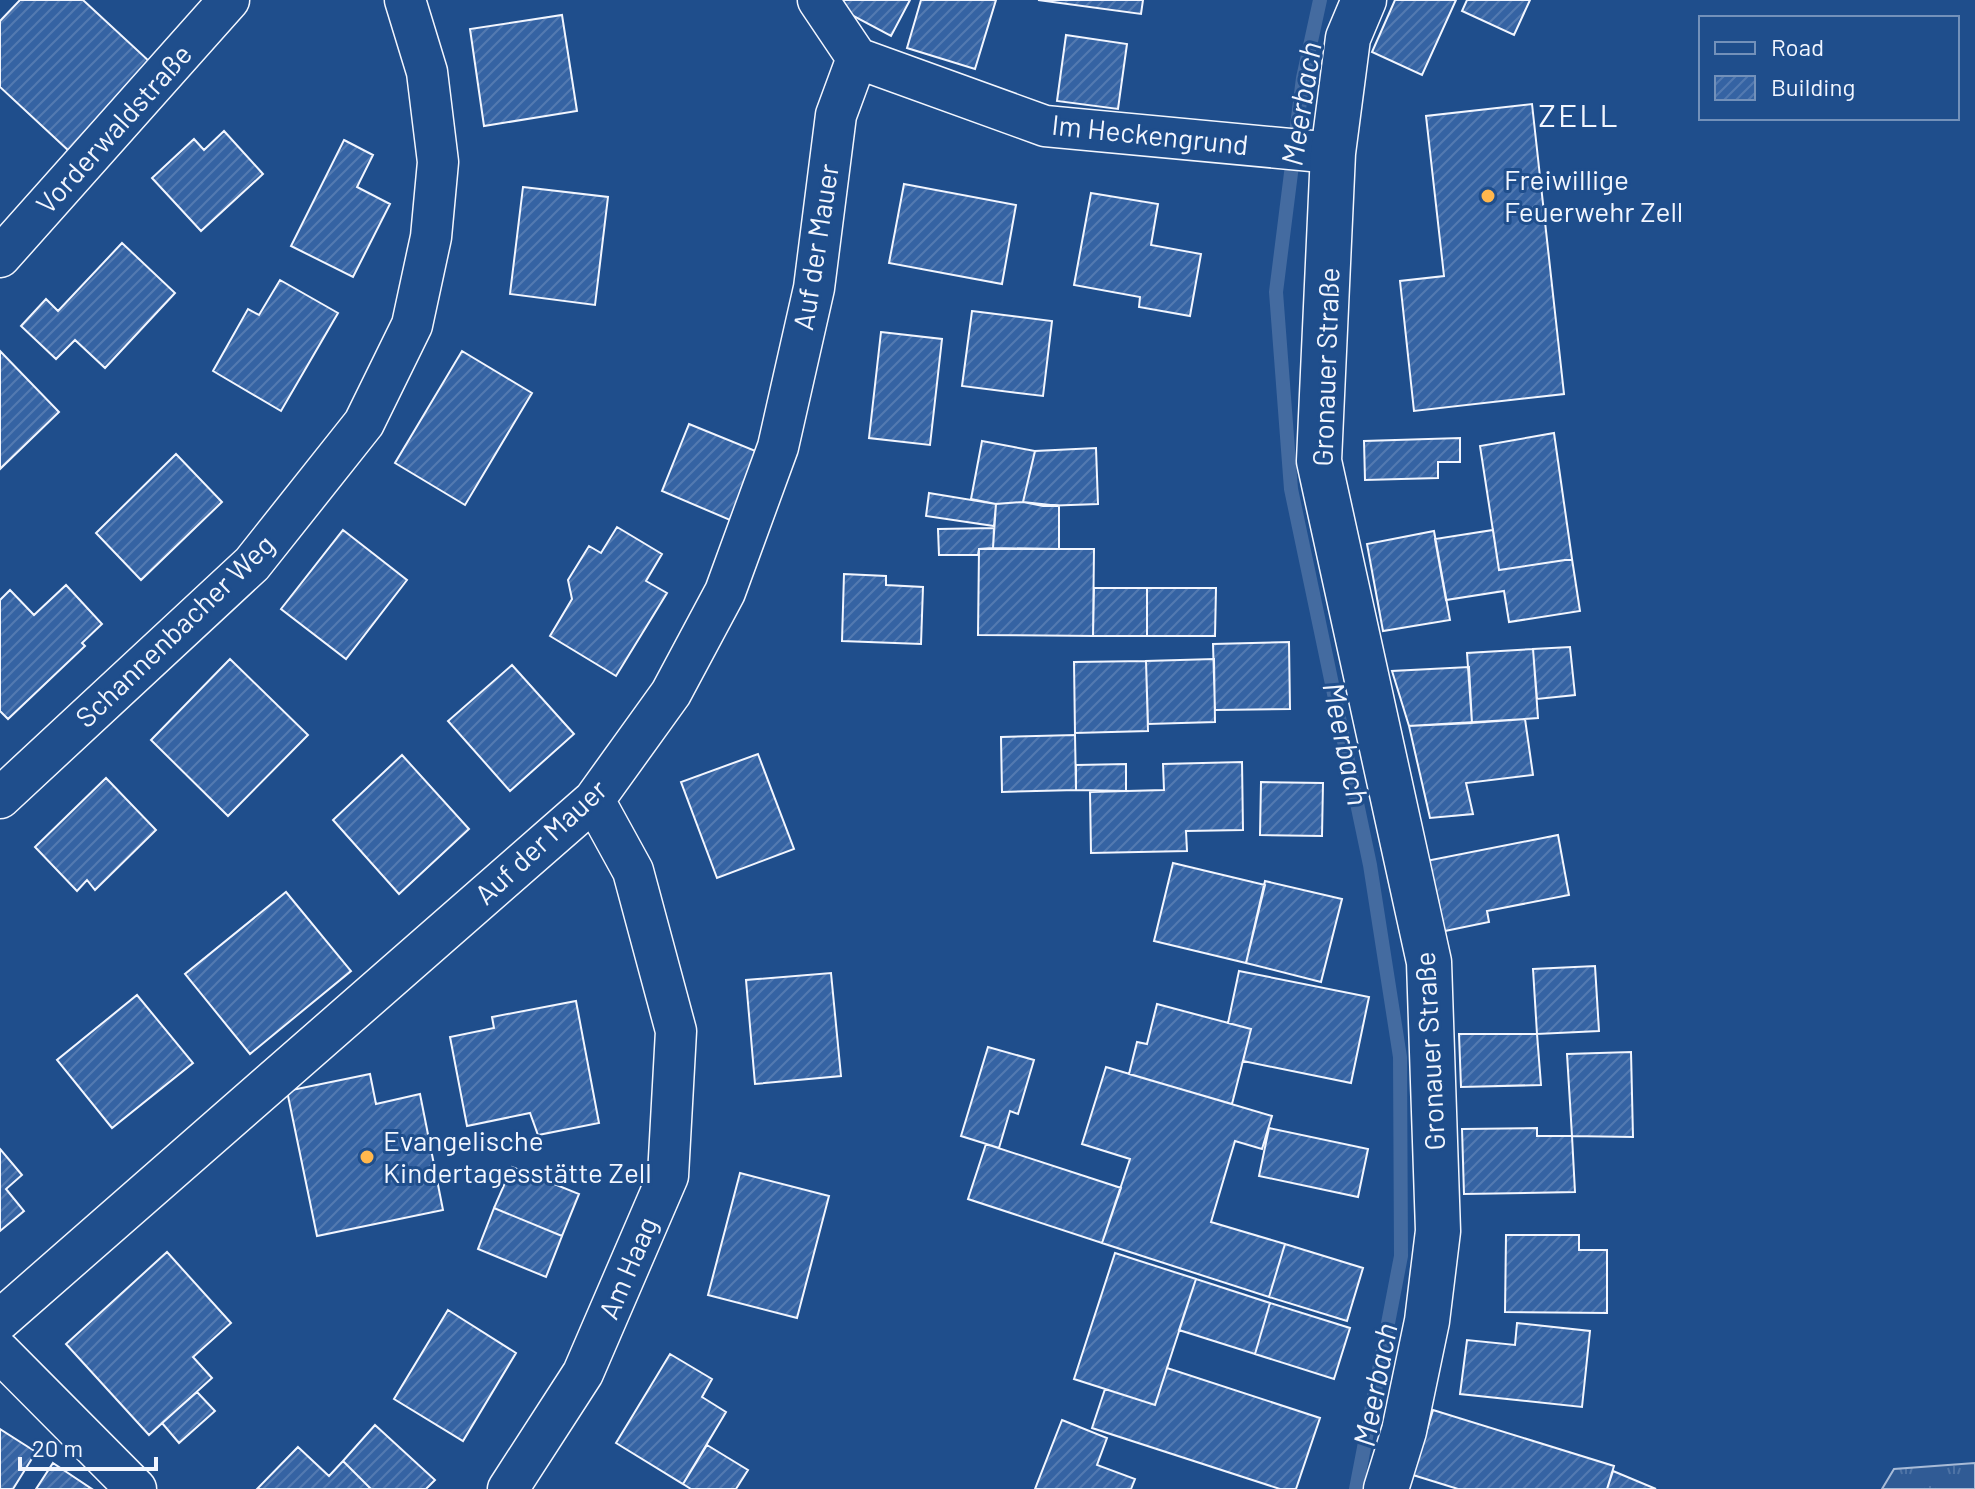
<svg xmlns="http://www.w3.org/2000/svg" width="1975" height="1489" font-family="Barlow,sans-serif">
	<defs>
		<pattern id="grass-tufts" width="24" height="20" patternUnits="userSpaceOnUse" patternTransform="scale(2)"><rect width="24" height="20" fill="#305b95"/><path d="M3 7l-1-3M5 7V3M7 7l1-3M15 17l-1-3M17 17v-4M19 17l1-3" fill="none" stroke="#4e73a5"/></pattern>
		<pattern id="building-hatch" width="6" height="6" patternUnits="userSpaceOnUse" patternTransform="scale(2)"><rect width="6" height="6" fill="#3563a3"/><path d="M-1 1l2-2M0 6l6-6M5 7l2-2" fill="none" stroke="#537ab1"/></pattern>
	</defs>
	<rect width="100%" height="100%" fill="#1f4e8c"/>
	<!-- grass -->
	<path fill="url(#grass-tufts)" stroke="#a8bbd7" stroke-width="2" d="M 1975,1463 L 1975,1489 L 1882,1489 L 1894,1469 Z"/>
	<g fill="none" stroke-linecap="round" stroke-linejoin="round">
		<!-- stream -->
		<path stroke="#446ba0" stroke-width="14" d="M 1320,0 L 1303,78 L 1276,292 L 1291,489 L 1370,865 L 1400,1057 L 1401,1256 L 1356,1489"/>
	</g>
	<!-- building -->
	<path fill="url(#building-hatch)" stroke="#f2f6ff" stroke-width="2" d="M 20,0 L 83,0 L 150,62 L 69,151 L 0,87 L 0,21 Z
		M 830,0 L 910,0 L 891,36 L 829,3 Z
		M 921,0 L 996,0 L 975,69 L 907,48 Z
		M 1038,0 L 1143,0 L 1141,14 Z
		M 1395,0 L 1456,0 L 1422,75 L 1372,52 Z
		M 1467,0 L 1530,0 L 1514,35 L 1462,11 Z
		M 562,15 L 577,111 L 484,126 L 470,29 Z
		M 1066,35 L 1127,44 L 1118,109 L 1057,101 Z
		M 1532,104 L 1564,394 L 1414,411 L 1400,281 L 1444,276 L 1426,116 Z
		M 224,131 L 263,174 L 201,231 L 152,178 L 194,139 L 204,150 Z
		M 344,140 L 373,155 L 357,187 L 390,204 L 353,277 L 291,246 Z
		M 904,184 L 1016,205 L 1002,284 L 889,263 Z
		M 523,187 L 608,197 L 595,305 L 510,294 Z
		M 1091,193 L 1158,204 L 1151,245 L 1201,254 L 1190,316 L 1139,307 L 1140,297 L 1074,285 Z
		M 122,243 L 175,293 L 105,368 L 75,340 L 56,359 L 21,326 L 46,299 L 58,311 Z
		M 280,280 L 338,313 L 281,411 L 213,371 L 248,309 L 259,315 Z
		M 972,311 L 1052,321 L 1043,396 L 962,386 Z
		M 881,332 L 942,339 L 930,445 L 869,438 Z
		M 0,351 L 59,412 L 0,469 Z
		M 462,351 L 532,393 L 465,505 L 395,463 Z
		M 689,424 L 758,452 L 730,520 L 662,491 Z
		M 1554,433 L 1572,559 L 1499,570 L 1480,446 Z
		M 1460,438 L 1460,462 L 1438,462 L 1438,478 L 1365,480 L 1364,441 Z
		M 982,441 L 1035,451 L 1023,502 L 996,504 L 971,499 Z
		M 1096,448 L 1098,504 L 1043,506 L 1023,502 L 1035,451 Z
		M 176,454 L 222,502 L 141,580 L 96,533 Z
		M 929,493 L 996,504 L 994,526 L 926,516 Z
		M 1023,502 L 1059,506 L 1059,549 L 993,548 L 996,504 Z
		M 617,527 L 662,554 L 646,581 L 667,593 L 616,676 L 550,636 L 572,599 L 568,580 L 589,546 L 601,553 Z
		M 994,528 L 993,548 L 979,549 L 978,555 L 939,555 L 938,529 Z
		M 343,530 L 407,580 L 346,659 L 281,609 Z
		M 1493,530 L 1499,570 L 1572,559 L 1580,611 L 1509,622 L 1504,591 L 1446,600 L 1435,539 Z
		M 1434,531 L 1450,620 L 1383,631 L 1367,544 Z
		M 979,549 L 1094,549 L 1093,636 L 978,635 Z
		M 844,574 L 886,576 L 886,585 L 923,587 L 921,644 L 842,641 Z
		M 66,585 L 102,624 L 82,643 L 85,646 L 8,719 L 0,711 L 0,600 L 10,590 L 34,615 Z
		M 1094,588 L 1147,588 L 1147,636 L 1093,636 Z
		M 1147,588 L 1216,588 L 1215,636 L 1147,636 Z
		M 1289,642 L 1290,709 L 1215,710 L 1213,644 Z
		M 1570,647 L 1575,695 L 1537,699 L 1533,649 Z
		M 1533,649 L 1538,718 L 1472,723 L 1467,653 Z
		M 230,659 L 308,735 L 228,816 L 151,740 Z
		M 1214,659 L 1215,722 L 1148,724 L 1146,661 Z
		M 1146,661 L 1148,731 L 1075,733 L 1074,662 Z
		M 512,665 L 574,734 L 510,791 L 448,721 Z
		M 1469,667 L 1472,723 L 1409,726 L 1392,671 Z
		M 1525,719 L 1533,775 L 1466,783 L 1473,814 L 1430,818 L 1409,726 Z
		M 1075,735 L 1076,790 L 1002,792 L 1001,737 Z
		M 758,754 L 794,849 L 717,878 L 681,782 Z
		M 402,755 L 469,829 L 399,894 L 333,820 Z
		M 1242,762 L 1243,830 L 1186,831 L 1187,851 L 1091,853 L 1090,792 L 1164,790 L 1163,764 Z
		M 1126,764 L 1126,791 L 1076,790 L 1076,765 Z
		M 106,778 L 156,830 L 95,890 L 87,880 L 77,891 L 35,847 Z
		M 1261,782 L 1323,783 L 1322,836 L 1260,835 Z
		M 1558,835 L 1569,895 L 1487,911 L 1489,922 L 1440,932 L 1426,861 Z
		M 1173,863 L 1265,885 L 1246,963 L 1154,941 Z
		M 1265,881 L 1342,899 L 1321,982 L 1246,963 Z
		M 286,892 L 351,971 L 250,1054 L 185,974 Z
		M 1595,966 L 1599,1031 L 1537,1034 L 1533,969 Z
		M 1239,971 L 1369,997 L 1351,1083 L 1243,1061 L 1251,1029 L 1228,1023 Z
		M 831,973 L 841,1076 L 755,1084 L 746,980 Z
		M 137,995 L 193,1063 L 112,1128 L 57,1060 Z
		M 576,1001 L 599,1123 L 538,1135 L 530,1113 L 467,1126 L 450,1037 L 494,1028 L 492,1017 Z
		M 1157,1004 L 1251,1029 L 1232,1104 L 1129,1074 L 1137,1042 L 1147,1044 Z
		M 1459,1034 L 1537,1034 L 1541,1085 L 1461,1087 Z
		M 988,1047 L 1034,1060 L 1018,1114 L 1010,1111 L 999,1148 L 961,1136 Z
		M 1631,1052 L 1633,1137 L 1572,1136 L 1567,1054 Z
		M 1106,1067 L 1272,1116 L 1262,1149 L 1235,1141 L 1211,1222 L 1285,1244 L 1269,1297 L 1102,1243 L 1130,1159 L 1082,1144 Z
		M 370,1074 L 376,1104 L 420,1094 L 443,1210 L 317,1236 L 287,1091 Z
		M 1269,1128 L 1368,1149 L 1358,1197 L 1259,1176 Z
		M 1537,1128 L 1537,1136 L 1572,1136 L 1575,1192 L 1464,1194 L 1462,1129 Z
		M 986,1144 L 1121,1188 L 1102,1243 L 968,1199 Z
		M 0,1149 L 22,1175 L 6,1189 L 24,1211 L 0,1231 Z
		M 512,1167 L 579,1194 L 562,1236 L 494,1208 Z
		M 740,1173 L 829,1196 L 797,1318 L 708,1295 Z
		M 494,1208 L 562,1236 L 546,1277 L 478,1249 Z
		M 1506,1235 L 1579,1235 L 1579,1250 L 1607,1250 L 1607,1313 L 1505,1312 Z
		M 1285,1244 L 1363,1268 L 1347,1321 L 1269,1297 Z
		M 167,1252 L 231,1323 L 193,1357 L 212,1378 L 149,1435 L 66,1344 Z
		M 1115,1253 L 1196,1279 L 1155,1405 L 1074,1379 Z
		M 1196,1279 L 1270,1303 L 1255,1354 L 1179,1330 Z
		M 1270,1303 L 1350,1328 L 1334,1379 L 1255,1354 Z
		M 448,1310 L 516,1353 L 463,1441 L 394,1399 Z
		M 1517,1323 L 1590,1331 L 1582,1407 L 1460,1394 L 1467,1340 L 1515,1345 Z
		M 670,1354 L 712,1379 L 702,1397 L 726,1412 L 683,1484 L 616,1443 Z
		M 1167,1368 L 1320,1418 L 1296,1489 L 1280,1489 L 1092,1428 L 1105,1389 L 1155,1405 Z
		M 197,1392 L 215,1411 L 179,1443 L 162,1423 Z
		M 1433,1410 L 1614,1466 L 1607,1489 L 1458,1489 L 1413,1475 Z
		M 1062,1420 L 1107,1438 L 1097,1465 L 1135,1479 L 1131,1489 L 1035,1489 Z
		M 375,1425 L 435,1480 L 426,1489 L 371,1489 L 343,1461 Z
		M 0,1429 L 36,1452 L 13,1489 L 0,1489 Z
		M 707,1445 L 748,1470 L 736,1489 L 691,1489 L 683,1484 Z
		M 298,1447 L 329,1476 L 343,1461 L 371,1489 L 257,1489 Z
		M 53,1463 L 92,1489 L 36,1489 Z
		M 1613,1471 L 1656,1489 L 1607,1489 Z"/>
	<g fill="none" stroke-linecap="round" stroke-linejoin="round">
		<defs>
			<path id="minor" d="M 818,0 L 857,58 L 1045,126 L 1333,153
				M 0,257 L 229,0
				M 0,798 L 252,564 L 364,423 L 412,325 L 431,237 L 438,162 L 427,72 L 405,0
				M 0,1320 L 594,800 L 671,693 L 725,592 L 778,447 L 814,288 L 836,115 L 857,58
				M 0,1352 L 136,1489
				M 508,1489 L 583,1373 L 668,1176 L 676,1031 L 633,871 L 594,800"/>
			<path id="tertiary" d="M 1364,0 L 1348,38 L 1333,153 L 1319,461 L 1429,962 L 1438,1231 L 1427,1321 L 1404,1431 L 1386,1489"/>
		</defs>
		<!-- minor casing -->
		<use href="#minor" stroke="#f2f6ff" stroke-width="43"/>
		<!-- tertiary casing -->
		<use href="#tertiary" stroke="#f2f6ff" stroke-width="47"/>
		<!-- minor -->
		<use href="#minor" stroke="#1f4e8c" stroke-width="40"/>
		<!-- tertiary -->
		<use href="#tertiary" stroke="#1f4e8c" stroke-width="44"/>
	</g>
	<!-- markers -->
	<g fill="#ffb74d" stroke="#1f4e8c" stroke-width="3">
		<circle cx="1488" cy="196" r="8"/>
		<circle cx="367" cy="1157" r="8"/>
	</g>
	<g text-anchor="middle" stroke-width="6" stroke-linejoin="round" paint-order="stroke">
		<!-- street labels -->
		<g font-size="28" fill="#f2f6ff" stroke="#1f4e8c">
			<text transform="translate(114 129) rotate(-48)" y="10">Vorderwaldstraße</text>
			<text transform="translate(1150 135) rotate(6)" y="10">Im Heckengrund</text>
			<text transform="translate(816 247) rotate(-81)" y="10">Auf der Mauer</text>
			<text transform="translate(1326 367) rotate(-88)" y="10">Gronauer Straße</text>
			<text transform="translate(175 631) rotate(-44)" y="10">Schannenbacher Weg</text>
			<text transform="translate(541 842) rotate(-43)" y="10">Auf der Mauer</text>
			<text transform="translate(1430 1051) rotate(-93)" y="10">Gronauer Straße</text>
			<text transform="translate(628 1268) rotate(-67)" y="10">Am Haag</text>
		</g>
		<!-- poi labels -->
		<g font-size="28" fill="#f2f6ff" stroke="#1f4e8c" text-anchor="start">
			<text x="1504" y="190">Freiwillige<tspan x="1504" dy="32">Feuerwehr Zell</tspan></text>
			<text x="383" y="1151">Evangelische<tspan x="383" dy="32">Kindertagesstätte Zell</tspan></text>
		</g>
		<!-- water labels -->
		<g font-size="30" font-style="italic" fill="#f2f6ff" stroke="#1f4e8c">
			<text transform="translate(1302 104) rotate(-81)" y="10">Meerbach</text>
			<text transform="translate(1345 744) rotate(78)" y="10">Meerbach</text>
			<text transform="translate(1376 1385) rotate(-79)" y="10">Meerbach</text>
		</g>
		<!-- quarter labels -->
		<g font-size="32" letter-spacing="2" fill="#f2f6ff" stroke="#1f4e8c">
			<text x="1579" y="127">ZELL</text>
		</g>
	</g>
	<!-- legend -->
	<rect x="1699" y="16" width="260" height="104" fill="#1f4e8c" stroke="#7391ba" stroke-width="2"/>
	<rect x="1715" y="42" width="40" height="12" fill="#1f4e8c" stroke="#7391ba" stroke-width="2"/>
	<text x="1771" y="56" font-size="24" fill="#f2f6ff">Road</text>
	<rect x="1715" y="76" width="40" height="24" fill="url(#building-hatch)" stroke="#7391ba" stroke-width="2"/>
	<text x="1771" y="96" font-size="24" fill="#f2f6ff">Building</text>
	<!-- scale -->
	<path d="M20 1457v12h136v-12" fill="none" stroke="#f2f6ff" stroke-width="4"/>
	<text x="32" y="1457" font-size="24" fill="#f2f6ff" stroke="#1f4e8c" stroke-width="6" paint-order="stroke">20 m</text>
</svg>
